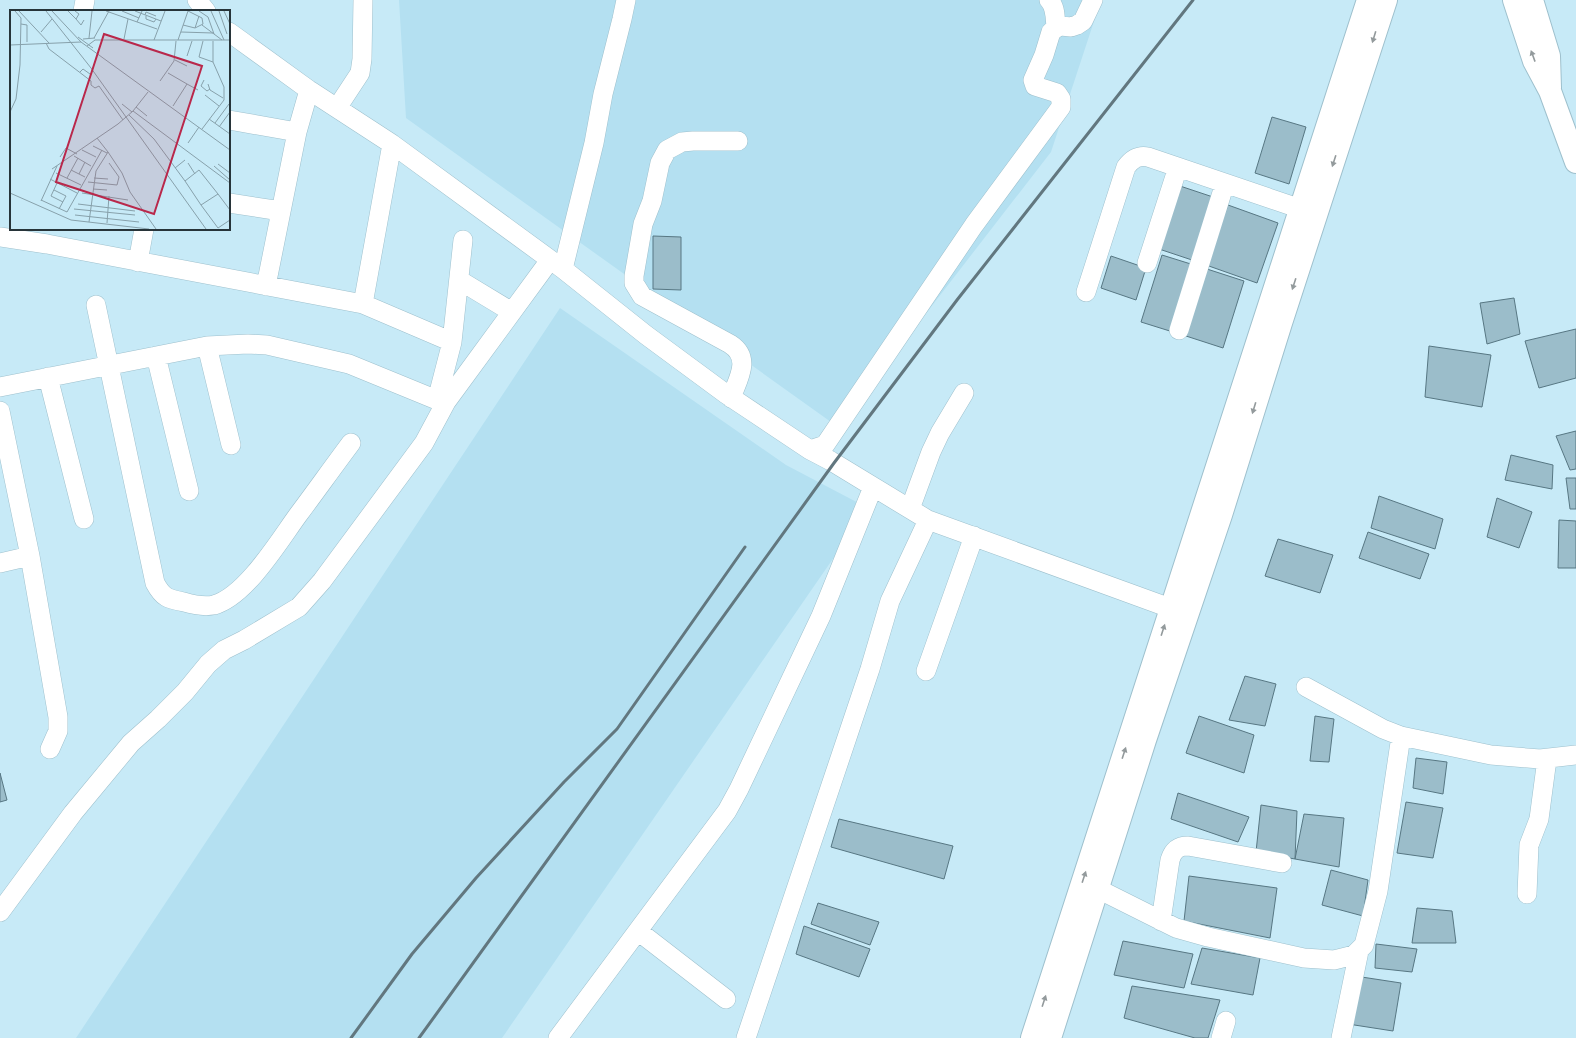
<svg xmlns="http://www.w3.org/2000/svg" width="1576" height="1038" font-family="'Source Serif 4',serif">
	<rect width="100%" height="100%" fill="#c7eaf7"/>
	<!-- built -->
	<path fill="#b4e0f1" d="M 399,0 L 1101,0 L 1051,152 L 838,427 L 406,118 Z
		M 560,308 L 786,465 L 868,508 L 502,1038 L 76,1038 Z"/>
	<!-- building -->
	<path fill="#9bbdca" stroke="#577783" d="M 1272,117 L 1306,127 L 1289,184 L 1255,173 Z
		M 1180,186 L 1216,198 L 1195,261 L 1159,249 Z
		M 1228,205 L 1278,223 L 1257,283 L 1206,265 Z
		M 653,236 L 681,237 L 681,290 L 653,289 Z
		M 1162,255 L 1194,265 L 1173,332 L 1141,322 Z
		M 1111,256 L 1146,268 L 1136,300 L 1101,288 Z
		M 1207,269 L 1244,281 L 1223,348 L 1186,336 Z
		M 1514,298 L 1520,334 L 1487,344 L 1480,303 Z
		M 1576,329 L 1576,378 L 1539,388 L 1525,341 Z
		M 1429,346 L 1491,355 L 1482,407 L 1425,397 Z
		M 1576,431 L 1576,469 L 1570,470 L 1556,436 Z
		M 1511,455 L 1553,465 L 1552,489 L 1505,480 Z
		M 1566,478 L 1576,478 L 1576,509 L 1570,509 Z
		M 1379,496 L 1443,519 L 1435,549 L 1371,528 Z
		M 1497,498 L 1532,512 L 1519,548 L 1487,537 Z
		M 1559,520 L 1576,521 L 1576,568 L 1558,568 Z
		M 1368,532 L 1429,554 L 1420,579 L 1359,558 Z
		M 1278,539 L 1333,555 L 1320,593 L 1265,576 Z
		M 1245,676 L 1276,684 L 1265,726 L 1229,720 Z
		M 1199,716 L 1254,735 L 1244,773 L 1186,753 Z
		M 1315,716 L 1334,719 L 1329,762 L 1310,761 Z
		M 1416,758 L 1447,762 L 1443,794 L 1413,788 Z
		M 0,773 L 7,800 L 0,802 Z
		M 1178,793 L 1249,817 L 1238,842 L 1171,819 Z
		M 1406,802 L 1443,808 L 1433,858 L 1397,853 Z
		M 1261,805 L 1297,811 L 1295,859 L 1256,852 Z
		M 1304,814 L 1344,818 L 1339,867 L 1295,859 Z
		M 839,819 L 953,846 L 944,879 L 831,847 Z
		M 1331,870 L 1368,880 L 1363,916 L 1322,905 Z
		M 1189,876 L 1277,888 L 1270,938 L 1184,921 Z
		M 818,903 L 879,922 L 870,945 L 811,924 Z
		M 1417,908 L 1452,911 L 1456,943 L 1412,943 Z
		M 804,926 L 870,949 L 859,977 L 796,954 Z
		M 1123,941 L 1193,954 L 1184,988 L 1114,975 Z
		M 1376,944 L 1417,949 L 1412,972 L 1375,968 Z
		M 1202,948 L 1260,958 L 1253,995 L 1191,984 Z
		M 1355,976 L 1401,983 L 1393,1031 L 1348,1024 Z
		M 1132,986 L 1220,1000 L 1208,1038 L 1195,1038 L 1124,1018 Z"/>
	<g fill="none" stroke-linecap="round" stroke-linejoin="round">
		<defs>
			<path id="minor" d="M 197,0 L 206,11
				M 1049,0 C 1056,7 1055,18 1056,28
				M 83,11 L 85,0
				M 229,32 L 309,90 L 392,144 L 563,269 L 646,335 L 726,394 L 810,450 L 831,461 L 928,520 L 1170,608 L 1183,615
				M 337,108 L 360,73 L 362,59 L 363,0
				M 229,120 L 297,132
				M 229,203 L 281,211
				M 0,237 L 47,244 L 363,304 L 452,342
				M 138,262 L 144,229
				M 1147,263 L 1178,167
				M 563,269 L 594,143 L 603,94 L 622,19 L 626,0
				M 459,280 L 512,312
				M 266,286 L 297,132 L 309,90
				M 1086,292 L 1126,167 C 1132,159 1138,155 1148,157 L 1301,209
				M 363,304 L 392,144
				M 96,305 L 155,583 C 163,598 168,599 184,602 C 194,605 203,607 214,605 C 246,596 279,541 298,515 C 316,491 333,467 351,443
				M 1179,330 L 1225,183
				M 207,346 L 231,445
				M 156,356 L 189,491
				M 48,377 L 84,519
				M 0,387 L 207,346 L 248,344 L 267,345 L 349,364 L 437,400 L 446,402 L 550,260
				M 731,398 C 738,379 752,358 730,344 L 642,296 L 634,283 L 634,276 L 643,224 L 652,201 L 660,163 L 667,150 L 682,142 L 693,141 L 738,141
				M 437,400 L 452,342 L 463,240
				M 0,411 L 30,556 L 58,717 L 58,731 L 50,749
				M 810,450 L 825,445 L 974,225 L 1061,107 L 1061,99 L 1057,93 L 1035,86 L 1033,80 L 1044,55 L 1051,32 L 1056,28 L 1061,26 L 1071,27 L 1077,25 L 1083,21 L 1093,0
				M 910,509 L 931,452 L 940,433 L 964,393
				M 0,563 L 30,556
				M 926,671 L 974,536
				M 1306,687 L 1383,729 L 1401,736 L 1491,755 L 1540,759 L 1576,755
				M 1098,889 L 1176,928 L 1208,937 L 1304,958 L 1334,960 L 1354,955 L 1364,945 L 1378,891 L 1401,736
				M 1527,894 L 1529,845 L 1539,819 L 1547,759
				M 0,912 L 73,813 L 131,743 L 158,719 L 185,692 L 208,664 L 224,650 L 244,640 L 299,607 L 322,581 L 424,443 L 446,402
				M 1161,921 L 1170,860 C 1173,850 1178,846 1188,846 L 1282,863
				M 638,931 L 726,999
				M 558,1038 L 727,811 L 739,789 L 821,616 L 873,487
				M 746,1038 L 870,669 L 890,601 L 928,520
				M 1221,1038 L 1226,1021
				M 1341,1038 L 1359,951"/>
			<path id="major" d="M 1514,0 L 1534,61 L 1550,91 L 1576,162
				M 1532,0 L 1549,56 L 1550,88"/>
			<path id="highway" d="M 1032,1038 L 1368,0
				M 1050,1038 L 1145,740 L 1221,515 L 1281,323 L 1386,0"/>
		</defs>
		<!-- minor casing -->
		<use href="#minor" stroke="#9ec0cd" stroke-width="20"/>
		<!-- major casing -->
		<use href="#major" stroke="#9ec0cd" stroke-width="24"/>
		<!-- highway casing -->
		<use href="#highway" stroke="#9ec0cd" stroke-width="24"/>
		<!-- minor -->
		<use href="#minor" stroke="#fff" stroke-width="19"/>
		<!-- major -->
		<use href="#major" stroke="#fff" stroke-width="22"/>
		<!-- highway -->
		<use href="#highway" stroke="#fff" stroke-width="22"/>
		<!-- rail -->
		<path stroke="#62777f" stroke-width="3" d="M 351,1038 L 412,954 L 476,878 L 564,782 L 617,729 L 745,547
			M 419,1038 L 834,463 L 957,300 L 1193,0"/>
	</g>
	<!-- one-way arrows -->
	<defs><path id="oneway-solid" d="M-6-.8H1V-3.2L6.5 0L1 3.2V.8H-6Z"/></defs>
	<g fill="#939a9c">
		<use href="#oneway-solid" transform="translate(1374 37) rotate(107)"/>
		<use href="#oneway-solid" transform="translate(1533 56) rotate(-110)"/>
		<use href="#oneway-solid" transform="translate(1334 161) rotate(108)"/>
		<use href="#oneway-solid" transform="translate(1294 284) rotate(108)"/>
		<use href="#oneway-solid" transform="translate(1254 408) rotate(107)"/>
		<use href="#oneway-solid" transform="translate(1163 630) rotate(-72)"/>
		<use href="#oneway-solid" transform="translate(1124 753) rotate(-72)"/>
		<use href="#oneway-solid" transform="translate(1084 877) rotate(-72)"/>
		<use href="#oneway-solid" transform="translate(1044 1001) rotate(-72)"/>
	</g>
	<!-- overview -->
	<g transform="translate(10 10)">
		<rect width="220" height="220" fill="#c7eaf7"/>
		<path fill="none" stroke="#87a1ab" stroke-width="1" d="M 9,1 L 39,33M 36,1 L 81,58 L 196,219M 42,1 L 71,32 L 220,140M 58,1 L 66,9 L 69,4 L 65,1M 96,1 L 147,19M 112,1 L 129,8M 125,1 L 151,11M 189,1 L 198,7 L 204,24M 201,1 L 214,30M 209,1 L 217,24M 214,1 L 220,14M 135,5 L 136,2 L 146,6M 136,6 L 136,9 L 144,12 L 146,9M 66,9 L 71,15 L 74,10M 127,12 L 132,1M 11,14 L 17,15 L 17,32M 173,15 L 185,18 L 193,14 L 192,8 L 178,1M 192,15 L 212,30M 185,18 L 189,6M 220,21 L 220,50M 31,22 L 42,9M 171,22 L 203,23M 68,27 L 83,38M 79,28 L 82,1M 84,28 L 99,1M 73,29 L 85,28M 114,29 L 118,9M 144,30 L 155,1M 168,30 L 178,1M 193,31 L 189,47 L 203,52M 36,33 L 39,39 L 81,71 L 81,75 L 85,78 L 89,76 L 113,110M 0,35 L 71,32M 77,36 L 85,30 L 220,30M 177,46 L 182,31M 165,50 L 177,56M 70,62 L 73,59 L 80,64M 158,63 L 177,74 L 163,96M 194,70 L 191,76 L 197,81 L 200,79M 150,71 L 164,51 L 166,31M 177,74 L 188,80M 198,74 L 200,80 L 213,88M 195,85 L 209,96M 112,94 L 122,102M 126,97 L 137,106M 123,101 L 220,173M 0,102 L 6,89 L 10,55 L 11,8 L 5,1M 119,105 L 144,129 L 175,171M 199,109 L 220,124M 205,113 L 219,94M 209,117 L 220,102M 192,119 L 214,90 L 214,77 L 203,52 L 203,31M 178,133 L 189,117M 83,136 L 97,143M 72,140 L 86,147M 98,142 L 112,163 L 120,182 L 146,219M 64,146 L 81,156M 50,147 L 56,138 L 67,144M 178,153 L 185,164M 208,154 L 220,163M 204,156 L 220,170M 165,158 L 175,150M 42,159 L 108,114 L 123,101 L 138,82M 61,160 L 75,167M 46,163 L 71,175M 69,164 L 75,152M 57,168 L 68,148M 84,168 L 98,169M 40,169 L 67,183M 78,172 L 107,175 L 109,167 L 99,153M 47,173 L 41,186 L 53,192M 83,179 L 97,180M 44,180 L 56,186 L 49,199M 0,183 L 61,210 L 139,219M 72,183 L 118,190M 31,190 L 57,202 L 92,140M 31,191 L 47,156M 68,194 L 125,201M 191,195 L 175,171 L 189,160 L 208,184M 64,199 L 125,205M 220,200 L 208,184 L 191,195 L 208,218 L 220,210M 65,205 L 129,212M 79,212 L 86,161 L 98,142 L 87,128M 97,213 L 99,186"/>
		<path fill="#b9284b" fill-opacity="0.15" stroke="#b9284b" stroke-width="2" d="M 94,24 L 192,56 L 144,204 L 46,172 Z"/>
		<rect width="220" height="220" fill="none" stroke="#273439" stroke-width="2"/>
	</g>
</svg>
